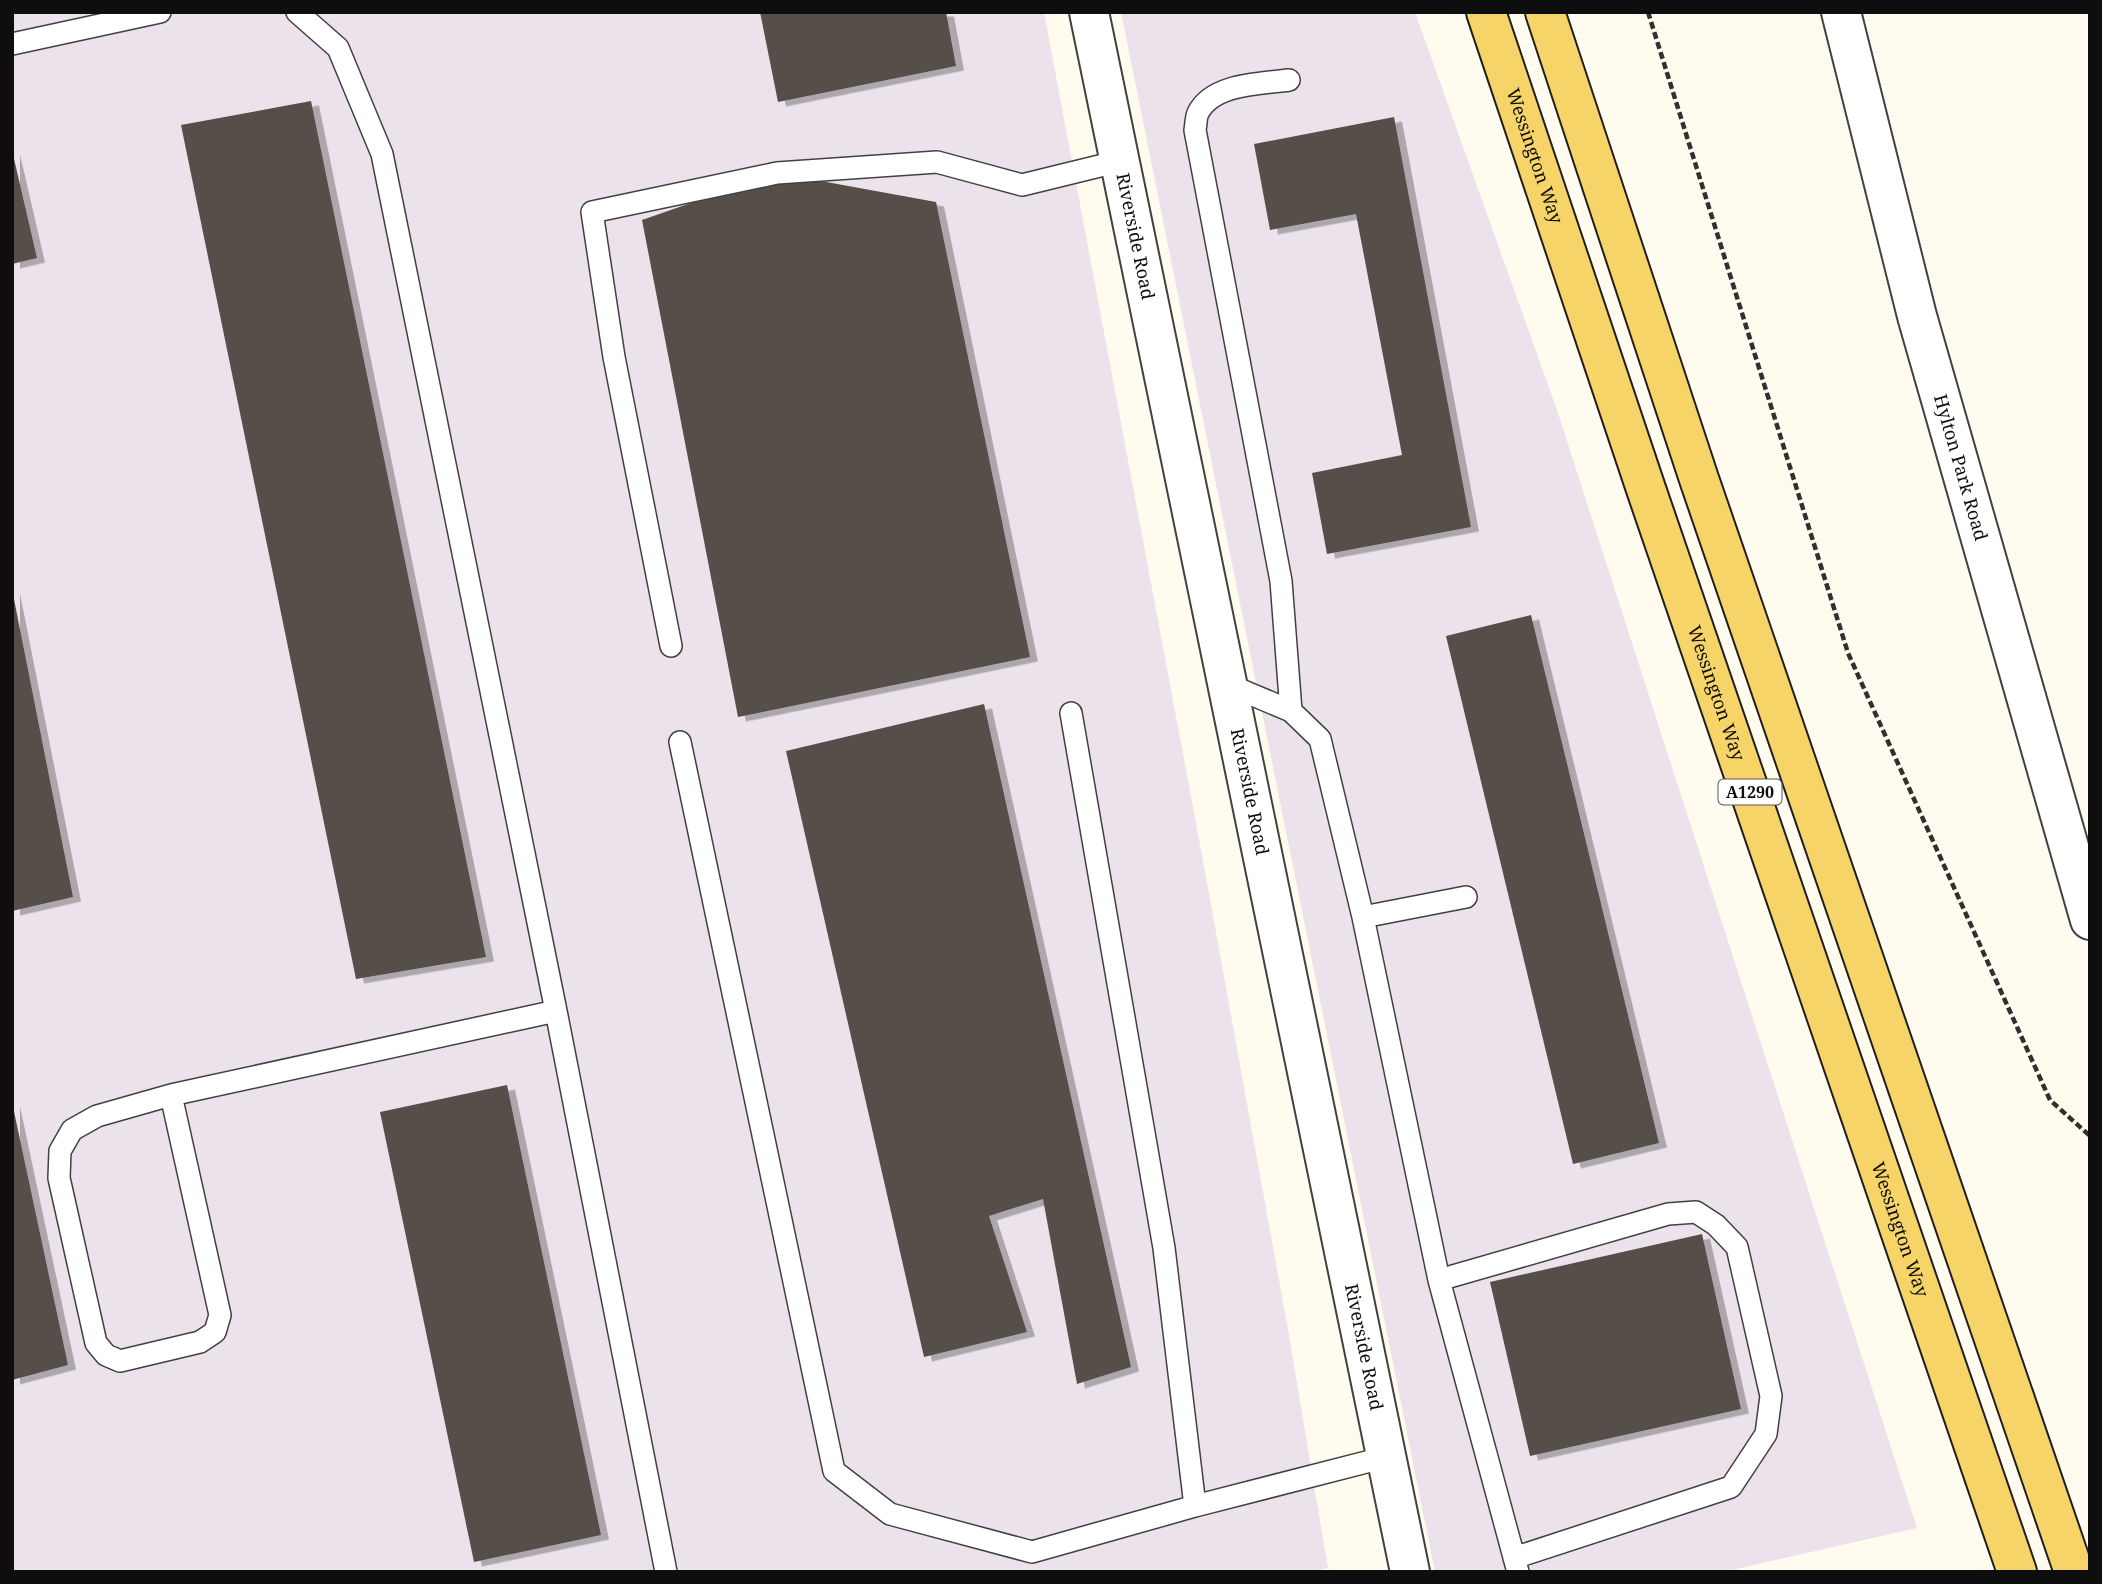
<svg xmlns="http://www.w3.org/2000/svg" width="2102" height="1584" font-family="'Noto Serif',serif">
	<defs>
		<filter id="shadow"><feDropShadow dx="8" dy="4.5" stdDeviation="0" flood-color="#0004"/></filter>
	</defs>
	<rect width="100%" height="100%" fill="#fffcef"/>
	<!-- industrial -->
	<path fill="#ebe2ec" d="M 12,12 L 1044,12 L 1202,855 L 1289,1335 L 1328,1568 L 1309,1572 L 12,1572 Z
		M 1121,12 L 1415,12 L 1558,413 L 1917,1528 L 1723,1572 L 1435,1572 Z"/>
	<!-- building -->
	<path fill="#564f4a" filter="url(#shadow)" d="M 760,12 L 946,12 L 956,66 L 778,102 Z
		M 311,101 L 486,957 L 356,979 L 181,125 Z
		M 1394,117 L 1471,527 L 1327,554 L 1312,473 L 1402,455 L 1356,214 L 1270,230 L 1254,144 Z
		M 12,150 L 37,258 L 12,264 Z
		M 777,173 L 936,202 L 1030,657 L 738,717 L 642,220 Z
		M 12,589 L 73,897 L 12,911 Z
		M 1531,615 L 1659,1143 L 1573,1164 L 1446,636 Z
		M 984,704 L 1131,1367 L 1077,1384 L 1043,1199 L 989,1216 L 1027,1332 L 924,1357 L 786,751 Z
		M 507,1085 L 601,1535 L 474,1562 L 380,1112 Z
		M 12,1102 L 68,1365 L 12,1380 Z
		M 1702,1234 L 1741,1409 L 1530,1456 L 1490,1282 Z"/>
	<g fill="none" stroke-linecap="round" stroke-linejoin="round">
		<defs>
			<path id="lane" d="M 297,12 L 338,48 L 382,154 L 556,1011 L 666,1572
				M 12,44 L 160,12
				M 1289,80 C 1261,84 1213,83 1198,113 C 1196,117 1196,125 1195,130 L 1281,581 L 1291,711
				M 671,646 L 614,357 L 592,212 L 777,173 L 937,162 L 1022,185 L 1120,161
				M 1229,685 L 1291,711 L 1320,739 L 1363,917 L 1466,897
				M 1071,713 L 1164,1248 L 1195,1506
				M 680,742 L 834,1471 L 890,1514 L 1032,1552 L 1195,1506 L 1386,1457
				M 1363,917 L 1439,1280 L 1518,1572
				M 171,1095 L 220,1315 L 215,1332 L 200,1342 L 120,1361 L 106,1355 L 96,1343 L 59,1178 L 60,1151 L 72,1130 L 97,1116 L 171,1095 L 556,1011
				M 1439,1280 L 1668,1214 L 1696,1212 L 1716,1225 L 1737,1247 L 1771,1396 L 1766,1434 L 1731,1487 L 1514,1558"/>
			<g id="street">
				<path id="s1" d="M 1089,12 L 1410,1572"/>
				<path id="s2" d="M 1841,12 L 1917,316 L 2090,920"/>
			</g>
			<g id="primary">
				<path id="s3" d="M 1486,12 L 1646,489 L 2017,1572"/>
				<path d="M 1545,12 L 1699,479 L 2074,1572"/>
			</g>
		</defs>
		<!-- lane casing -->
		<use href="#lane" stroke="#414141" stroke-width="24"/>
		<!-- street casing -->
		<use href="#street" stroke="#414141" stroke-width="42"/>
		<!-- primary casing -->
		<use href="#primary" stroke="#1f1f1f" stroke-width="42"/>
		<!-- path -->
		<path stroke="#303030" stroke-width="4.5" stroke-dasharray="7 3.5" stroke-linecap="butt" d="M 1648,12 L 1848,653 L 2050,1100 L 2090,1136"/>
		<!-- lane -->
		<use href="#lane" stroke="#fff" stroke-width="21"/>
		<!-- street -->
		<use href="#street" stroke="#fff" stroke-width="38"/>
		<!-- primary -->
		<use href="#primary" stroke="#f6d467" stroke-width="38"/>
	</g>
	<g text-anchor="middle" stroke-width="7" stroke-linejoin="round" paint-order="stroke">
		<!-- shield labels -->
		<rect fill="#fff" stroke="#565656" stroke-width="2" x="1718.5" y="779.5" width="63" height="25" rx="5"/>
		<g font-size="16" font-weight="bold" fill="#0e0e0e">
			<text x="1750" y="798">A1290</text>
		</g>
		<!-- street labels -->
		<g font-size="18" fill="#0e0e0e" stroke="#fff">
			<text dy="6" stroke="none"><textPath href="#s3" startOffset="152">Wessington Way</textPath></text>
			<text dy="6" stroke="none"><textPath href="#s1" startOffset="229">Riverside Road</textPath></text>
			<text dy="6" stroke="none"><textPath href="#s2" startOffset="471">Hylton Park Road</textPath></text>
			<text dy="6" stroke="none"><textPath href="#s3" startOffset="719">Wessington Way</textPath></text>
			<text dy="6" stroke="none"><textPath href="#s1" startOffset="796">Riverside Road</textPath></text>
			<text dy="6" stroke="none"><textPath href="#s3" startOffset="1286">Wessington Way</textPath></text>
			<text dy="6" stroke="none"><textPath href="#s1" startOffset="1363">Riverside Road</textPath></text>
		</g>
	</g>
	<!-- border -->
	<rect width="2102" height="1584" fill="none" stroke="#0e0e0e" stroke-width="28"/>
</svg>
